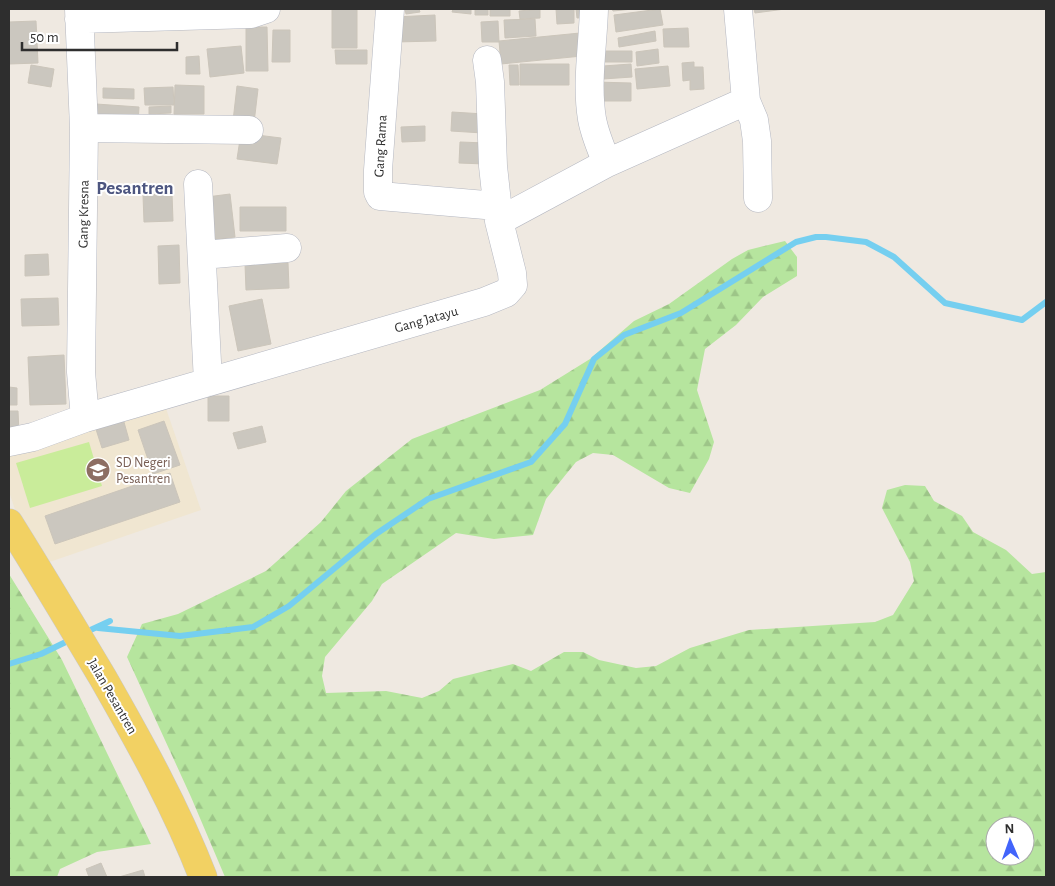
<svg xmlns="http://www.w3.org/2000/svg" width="1055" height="886" font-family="'Alegreya Sans',sans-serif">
	<defs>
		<pattern id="forest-firs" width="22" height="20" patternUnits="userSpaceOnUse" patternTransform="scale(1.25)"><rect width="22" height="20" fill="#b6e59e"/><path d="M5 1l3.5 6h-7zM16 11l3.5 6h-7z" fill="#9dc588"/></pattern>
	</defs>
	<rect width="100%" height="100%" fill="#efe9e1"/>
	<!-- education -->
	<path fill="#f0e6d1" d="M 162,397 L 201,510 L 35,567 L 9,492 L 9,449 Z"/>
	<!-- forest -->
	<path fill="url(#forest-firs)" fill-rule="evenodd" d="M 785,241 L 797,257 L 797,276 L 763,297 L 736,325 L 705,349 L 697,390 L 714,442 L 709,459 L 690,493 L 669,488 L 613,455 L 593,453 L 576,462 L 546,499 L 533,535 L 494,539 L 456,533 L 382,584 L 372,601 L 325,657 L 322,676 L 326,693 L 386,691 L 422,698 L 439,691 L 453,679 L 513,664 L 531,671 L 564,652 L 583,652 L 599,660 L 636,668 L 656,666 L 690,648 L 749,630 L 875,622 L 893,615 L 914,581 L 910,562 L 882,508 L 887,490 L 905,485 L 925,486 L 934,501 L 962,516 L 973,532 L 1006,550 L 1032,574 L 1046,572 L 1046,877 L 225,877 L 191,797 L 127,657 L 142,624 L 178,614 L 266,571 L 321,522 L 346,491 L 412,439 L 540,390 L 590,359 L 634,321 L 669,304 L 732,259 L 748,250 ZM 995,826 L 1025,826 L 1025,856 L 995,856 Z
		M 9,574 L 62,660 L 151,844 L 97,852 L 60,869 L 57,877 L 9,877 Z"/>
	<!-- pitch -->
	<path fill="#c9ec9a" d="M 89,442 L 102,486 L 30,508 L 16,463 Z"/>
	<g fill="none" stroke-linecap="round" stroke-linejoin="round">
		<!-- stream -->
		<path stroke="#75cff0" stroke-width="6" d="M 84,633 L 110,621 L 98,628 L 180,636 L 253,627 L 289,606 L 376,534 L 428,499 L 531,462 L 565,424 L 594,359 L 624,335 L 681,313 L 796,242 L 816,237 L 826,237 L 866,242 L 894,257 L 945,303 L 1022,320 L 1046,302
			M 9,664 L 41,654 L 72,639"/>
	</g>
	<!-- building -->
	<path fill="#cbc7bf" stroke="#cbc5ba" d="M 332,9 L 357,9 L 357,48 L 332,48 Z
		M 405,9 L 419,9 L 420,12 L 406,14 Z
		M 453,9 L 471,9 L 471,14 L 452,12 Z
		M 475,9 L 488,9 L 488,15 L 475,15 Z
		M 490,9 L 510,9 L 510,16 L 490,16 Z
		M 540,9 L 540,18 L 520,19 L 519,11 Z
		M 556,9 L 574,9 L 574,23 L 557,24 Z
		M 576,9 L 591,9 L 592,17 L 577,18 Z
		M 612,9 L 633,9 L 613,11 Z
		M 660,9 L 663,25 L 616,32 L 614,15 Z
		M 754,9 L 785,9 L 755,13 Z
		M 435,15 L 436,41 L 395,42 L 395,17 Z
		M 535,19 L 536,36 L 505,38 L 504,20 Z
		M 36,21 L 38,63 L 9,64 L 9,22 Z
		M 498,21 L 499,42 L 482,42 L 481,22 Z
		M 246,27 L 267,27 L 268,71 L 246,71 Z
		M 688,28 L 689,47 L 664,47 L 663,29 Z
		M 273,30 L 290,30 L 290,62 L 272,62 Z
		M 655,31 L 656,41 L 619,47 L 618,38 Z
		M 580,33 L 582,56 L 501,64 L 499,41 Z
		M 241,46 L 244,73 L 210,77 L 207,49 Z
		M 658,49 L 659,63 L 637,66 L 636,52 Z
		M 335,50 L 367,50 L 367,64 L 336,64 Z
		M 602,51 L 632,51 L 632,62 L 602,62 Z
		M 199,56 L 200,74 L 186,74 L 186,57 Z
		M 694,62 L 694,67 L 703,67 L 704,89 L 690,90 L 690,80 L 683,81 L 682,63 Z
		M 520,64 L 569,64 L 569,85 L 520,85 Z
		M 631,64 L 632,77 L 603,79 L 603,66 Z
		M 31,65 L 54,69 L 51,87 L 28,83 Z
		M 509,65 L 518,65 L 519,85 L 510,85 Z
		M 668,66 L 670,86 L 637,89 L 635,69 Z
		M 595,82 L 631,83 L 631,101 L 595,101 Z
		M 175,85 L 204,86 L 204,114 L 174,114 Z
		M 237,86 L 258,89 L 254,123 L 233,121 Z
		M 173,87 L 174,105 L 145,105 L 144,88 Z
		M 103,88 L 134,89 L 134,99 L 103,98 Z
		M 96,104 L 139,107 L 138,124 L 95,122 Z
		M 171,106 L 171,113 L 149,114 L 149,107 Z
		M 452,112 L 484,114 L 483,133 L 451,131 Z
		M 425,126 L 425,141 L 402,142 L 401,127 Z
		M 241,133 L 281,138 L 277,164 L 237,159 Z
		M 460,142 L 486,143 L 485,164 L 459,163 Z
		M 172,194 L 173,221 L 144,222 L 143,195 Z
		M 230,194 L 235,237 L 211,240 L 207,197 Z
		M 240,207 L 286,207 L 286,231 L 240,231 Z
		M 179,245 L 180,283 L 159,284 L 158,246 Z
		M 48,254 L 49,275 L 25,276 L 25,255 Z
		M 288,263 L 289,288 L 246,290 L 245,264 Z
		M 58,298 L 59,325 L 22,326 L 21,299 Z
		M 262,299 L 271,344 L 238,351 L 229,306 Z
		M 64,355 L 66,404 L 30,405 L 28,357 Z
		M 9,387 L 17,388 L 17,405 L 9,405 Z
		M 208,396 L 229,396 L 229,421 L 208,421 Z
		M 9,411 L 18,411 L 19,433 L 9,433 Z
		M 122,415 L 129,440 L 102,448 L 94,423 Z
		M 164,421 L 180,465 L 153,474 L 138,430 Z
		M 262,426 L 266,442 L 238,449 L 233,433 Z
		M 170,473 L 180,502 L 55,544 L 45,516 Z
		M 101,863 L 107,877 L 89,877 L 86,869 Z
		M 143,870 L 145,877 L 119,877 Z"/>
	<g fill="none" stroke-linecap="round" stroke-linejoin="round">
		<defs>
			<path id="minor" d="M 79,9 L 84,128 L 81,372 L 85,418
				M 390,9 L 378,170 L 378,192 L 380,196 L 497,206
				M 594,9 C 593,45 586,83 592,119 C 595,135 601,149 607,163
				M 738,9 L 746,101 L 754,120 L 757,141 L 758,198
				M 79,19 L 251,14 L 266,9
				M 487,60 L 490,82 L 493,166 L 499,221
				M 84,128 L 249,130
				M 198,184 L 208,382
				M 202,255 L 287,248
				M 9,442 L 33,437 L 85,418 L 484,302 L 506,293 L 513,285 L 512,273 L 499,221 L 607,163 L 746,101"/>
			<path id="major" d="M 9,523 C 41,574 72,626 103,678 C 140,743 176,807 203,877"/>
		</defs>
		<!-- minor casing -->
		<use href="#minor" stroke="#b4b7c1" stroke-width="29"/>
		<!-- major casing -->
		<use href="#major" stroke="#c9c9c9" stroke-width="29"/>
		<!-- minor -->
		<use href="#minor" stroke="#fff" stroke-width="28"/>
		<!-- major -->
		<use href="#major" stroke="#f2d163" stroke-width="28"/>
	</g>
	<!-- icons -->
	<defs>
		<symbol id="school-disc" viewBox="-11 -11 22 22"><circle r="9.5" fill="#8d6e63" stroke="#fff"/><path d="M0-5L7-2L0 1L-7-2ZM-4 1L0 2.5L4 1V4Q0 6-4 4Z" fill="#fff"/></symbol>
	</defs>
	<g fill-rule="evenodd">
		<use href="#school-disc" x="84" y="456" width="28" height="28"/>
	</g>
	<g text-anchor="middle" stroke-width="4" stroke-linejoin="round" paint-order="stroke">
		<!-- street labels -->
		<g font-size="14" fill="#2e2e2e" stroke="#fff">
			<text transform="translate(380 146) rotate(-87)" y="5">Gang Rama</text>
			<text transform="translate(83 214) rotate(-89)" y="5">Gang Kresna</text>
			<text transform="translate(426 319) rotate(-16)" y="5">Gang Jatayu</text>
			<text transform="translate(113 696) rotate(60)" y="5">Jalan Pesantren</text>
		</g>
		<!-- education labels -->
		<g font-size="14" fill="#785e54" stroke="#fff" text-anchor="start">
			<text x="116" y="467">SD Negeri<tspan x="116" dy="16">Pesantren</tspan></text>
		</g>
		<!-- district labels -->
		<g font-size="19" font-weight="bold" fill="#4d5680" stroke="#fff">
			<text x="135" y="194">Pesantren</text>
		</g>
	</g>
	<!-- border -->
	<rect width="1055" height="886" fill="none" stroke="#2e2e2e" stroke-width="20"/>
	<!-- north arrow -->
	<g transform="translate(1010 841) rotate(358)"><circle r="24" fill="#ffffff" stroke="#ababab"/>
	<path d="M0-4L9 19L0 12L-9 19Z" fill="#4264fb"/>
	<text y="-8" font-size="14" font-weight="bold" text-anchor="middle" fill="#2e2e2e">N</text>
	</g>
	<!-- scale -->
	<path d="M22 42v8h155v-8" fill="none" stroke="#2e2e2e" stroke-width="2.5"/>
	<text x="30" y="42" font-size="15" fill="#2e2e2e" stroke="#ffffff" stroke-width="4" paint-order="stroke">50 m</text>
</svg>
